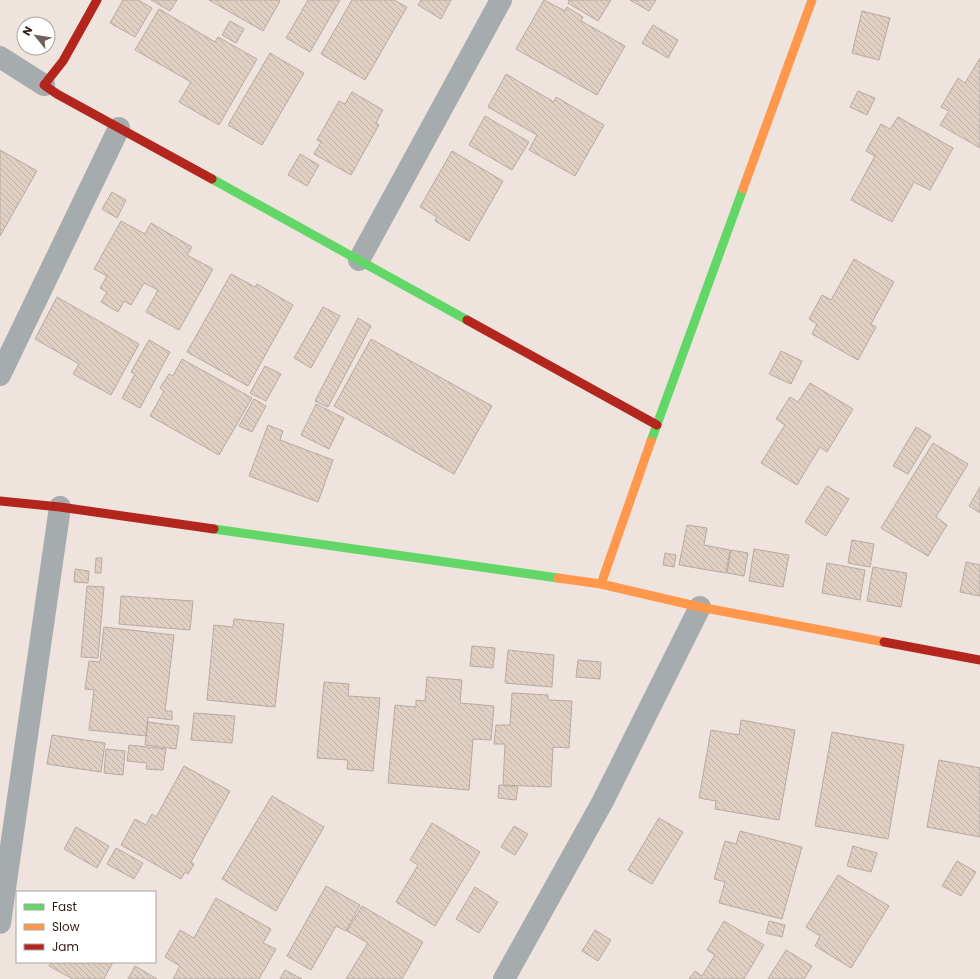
<svg xmlns="http://www.w3.org/2000/svg" width="980" height="979" font-family="Poppins,sans-serif">
	<defs>
		<pattern id="building-back-hatch" width="6" height="6" patternUnits="userSpaceOnUse"><rect width="6" height="6" fill="#e0d0c3"/><path d="M-1 5l2 2M0 0l6 6M5-1l2 2" fill="none" stroke="#c0b2a6"/></pattern>
	</defs>
	<rect width="100%" height="100%" fill="#efe3de"/>
	<!-- building -->
	<path fill="url(#building-back-hatch)" stroke="#b7aaa0" d="M 123,0 L 138,0 L 152,8 L 135,37 L 110,23 Z
		M 151,0 L 177,0 L 170,11 Z
		M 209,0 L 279,0 L 280,1 L 263,31 Z
		M 308,0 L 340,0 L 310,52 L 286,38 Z
		M 352,0 L 394,0 L 407,7 L 365,80 L 321,54 Z
		M 421,0 L 451,0 L 441,19 L 418,5 Z
		M 544,0 L 565,11 L 567,7 L 583,17 L 581,21 L 625,46 L 597,95 L 516,49 Z
		M 569,0 L 611,0 L 598,21 L 568,3 Z
		M 630,0 L 656,0 L 649,11 Z
		M 159,9 L 215,42 L 218,37 L 257,59 L 219,125 L 179,102 L 191,82 L 135,50 Z
		M 862,11 L 890,18 L 879,60 L 852,53 Z
		M 230,21 L 244,29 L 236,43 L 222,35 Z
		M 653,25 L 678,40 L 668,58 L 642,43 Z
		M 270,53 L 304,73 L 262,145 L 228,125 Z
		M 980,58 L 980,148 L 940,125 L 949,111 L 941,107 L 958,78 L 965,83 Z
		M 506,74 L 554,102 L 556,97 L 604,125 L 575,176 L 529,150 L 537,135 L 488,107 Z
		M 858,91 L 875,98 L 867,115 L 850,107 Z
		M 352,92 L 383,110 L 376,123 L 379,125 L 351,175 L 314,154 L 321,142 L 317,140 L 339,101 L 345,104 Z
		M 485,116 L 529,142 L 512,170 L 469,145 Z
		M 898,117 L 953,148 L 930,190 L 914,182 L 892,222 L 851,200 L 875,156 L 866,151 L 881,124 L 890,129 Z
		M 0,150 L 37,171 L 0,236 Z
		M 452,151 L 503,181 L 469,241 L 435,221 L 437,217 L 420,207 Z
		M 300,154 L 319,165 L 307,186 L 288,175 Z
		M 112,192 L 126,200 L 117,218 L 102,209 Z
		M 121,221 L 145,234 L 151,223 L 192,247 L 187,255 L 213,269 L 179,330 L 146,312 L 158,290 L 144,283 L 131,305 L 124,301 L 118,312 L 101,302 L 107,292 L 100,288 L 107,276 L 94,269 Z
		M 854,259 L 894,282 L 871,324 L 876,327 L 858,360 L 812,334 L 817,324 L 809,319 L 822,295 L 831,300 Z
		M 231,274 L 255,287 L 257,284 L 293,305 L 248,386 L 187,352 Z
		M 57,297 L 139,344 L 111,395 L 73,374 L 79,364 L 35,339 Z
		M 323,307 L 340,316 L 311,368 L 294,358 Z
		M 358,318 L 371,326 L 328,407 L 315,401 Z
		M 371,339 L 492,406 L 454,474 L 334,406 Z
		M 149,340 L 170,352 L 140,408 L 122,398 L 135,374 L 131,372 Z
		M 781,351 L 802,361 L 791,384 L 769,374 Z
		M 182,359 L 252,398 L 219,455 L 150,416 L 164,391 L 160,388 L 169,374 L 173,376 Z
		M 265,366 L 281,374 L 266,401 L 250,393 Z
		M 810,383 L 853,409 L 827,452 L 820,447 L 797,485 L 761,463 L 785,425 L 776,419 L 790,397 L 798,402 Z
		M 254,399 L 266,406 L 252,432 L 239,426 Z
		M 316,404 L 344,418 L 329,449 L 301,435 Z
		M 268,425 L 283,431 L 280,440 L 333,460 L 318,502 L 249,476 Z
		M 916,427 L 931,436 L 908,474 L 893,466 Z
		M 933,443 L 968,464 L 936,517 L 947,525 L 928,556 L 881,528 Z
		M 827,486 L 849,499 L 826,536 L 805,522 Z
		M 980,487 L 980,513 L 969,506 Z
		M 687,525 L 707,528 L 704,545 L 730,550 L 726,573 L 679,565 Z
		M 852,540 L 874,544 L 870,567 L 848,563 Z
		M 754,549 L 789,555 L 783,587 L 749,581 Z
		M 731,550 L 748,553 L 744,576 L 727,573 Z
		M 665,553 L 676,555 L 674,567 L 663,565 Z
		M 96,558 L 102,558 L 101,573 L 95,573 Z
		M 966,562 L 980,565 L 980,596 L 960,592 Z
		M 827,563 L 865,570 L 860,600 L 822,593 Z
		M 873,567 L 907,573 L 901,607 L 867,601 Z
		M 75,569 L 89,571 L 88,583 L 74,582 Z
		M 87,586 L 104,587 L 98,658 L 81,657 Z
		M 121,596 L 193,601 L 190,630 L 119,624 Z
		M 234,619 L 284,624 L 275,707 L 207,700 L 214,625 L 233,627 Z
		M 104,627 L 174,635 L 165,711 L 172,711 L 172,720 L 148,717 L 146,736 L 89,730 L 94,690 L 85,689 L 89,661 L 100,662 Z
		M 472,646 L 495,648 L 493,668 L 470,666 Z
		M 508,650 L 554,655 L 552,687 L 505,683 Z
		M 578,660 L 601,662 L 600,679 L 576,677 Z
		M 427,677 L 462,680 L 460,703 L 494,706 L 491,740 L 473,739 L 469,790 L 388,783 L 395,705 L 416,707 L 416,700 L 425,701 Z
		M 324,682 L 349,684 L 348,696 L 380,698 L 373,771 L 347,769 L 348,760 L 317,758 Z
		M 512,693 L 548,695 L 548,700 L 572,701 L 569,748 L 553,747 L 551,787 L 503,785 L 505,744 L 494,744 L 496,725 L 510,725 Z
		M 194,713 L 235,716 L 232,743 L 191,740 Z
		M 741,720 L 795,730 L 779,820 L 715,809 L 716,801 L 699,798 L 711,730 L 739,735 Z
		M 148,722 L 179,726 L 176,749 L 145,745 Z
		M 832,732 L 904,745 L 888,839 L 815,826 Z
		M 52,735 L 105,743 L 101,772 L 47,764 Z
		M 129,745 L 166,749 L 163,770 L 146,769 L 147,763 L 127,761 Z
		M 106,749 L 125,751 L 123,775 L 104,773 Z
		M 939,760 L 980,768 L 980,837 L 927,827 Z
		M 184,766 L 230,791 L 191,862 L 194,864 L 188,874 L 185,872 L 181,879 L 121,845 L 135,819 L 146,825 L 152,814 L 156,817 Z
		M 499,785 L 518,787 L 516,800 L 498,798 Z
		M 272,796 L 324,827 L 276,911 L 222,879 Z
		M 659,818 L 683,832 L 652,884 L 628,870 Z
		M 432,823 L 480,852 L 435,926 L 396,902 L 418,865 L 410,860 Z
		M 514,826 L 528,834 L 515,855 L 501,847 Z
		M 76,827 L 109,846 L 97,868 L 64,849 Z
		M 740,831 L 802,847 L 782,919 L 719,903 L 725,882 L 714,879 L 725,841 L 736,844 Z
		M 853,846 L 877,853 L 871,872 L 847,866 Z
		M 116,848 L 143,863 L 134,879 L 107,864 Z
		M 957,861 L 976,872 L 961,896 L 942,886 Z
		M 838,875 L 889,906 L 851,968 L 815,946 L 820,936 L 806,927 Z
		M 326,886 L 360,905 L 346,931 L 336,926 L 311,970 L 287,956 Z
		M 475,887 L 498,902 L 479,933 L 456,919 Z
		M 216,898 L 271,929 L 263,943 L 276,949 L 259,979 L 173,979 L 180,966 L 165,957 L 180,930 L 194,938 Z
		M 362,906 L 423,942 L 402,979 L 346,979 L 368,943 L 347,931 Z
		M 724,921 L 764,945 L 744,979 L 689,979 L 695,971 L 702,976 L 715,955 L 707,950 Z
		M 769,921 L 785,925 L 782,937 L 766,933 Z
		M 595,930 L 611,940 L 598,961 L 582,951 Z
		M 786,950 L 812,966 L 804,979 L 768,979 Z
		M 51,962 L 113,962 L 104,979 L 73,979 L 49,966 Z
		M 135,966 L 157,979 L 128,979 Z
		M 285,970 L 302,979 L 280,979 Z"/>
	<g fill="none" stroke-linecap="round" stroke-linejoin="round">
		<!-- street -->
		<path stroke="#a6acae" stroke-width="22" d="M 0,57 L 44,85
			M 359,260 L 501,0
			M 0,375 L 119,128
			M 0,923 L 60,507
			M 504,979 L 603,801 L 700,607"/>
		<!-- fast -->
		<path stroke="#63d668" stroke-width="9" d="M 212,179 L 467,320
			M 651,441 L 743,189
			M 214,529 L 558,578"/>
		<!-- slow -->
		<path stroke="#ff974d" stroke-width="9" d="M 743,189 L 812,0
			M 558,578 L 601,584 L 700,607 L 884,642
			M 601,584 L 651,441"/>
		<!-- jam -->
		<path stroke="#b3261e" stroke-width="9" d="M 97,0 L 63,61 L 44,85 L 57,94 L 212,179
			M 467,320 L 657,425
			M 0,501 L 60,507 L 214,529
			M 884,642 L 980,660"/>
	</g>
	<!-- legend -->
	<rect x="16" y="891" width="140" height="72" fill="#ffffff" stroke="#aca4a0"/>
	<rect x="24" y="904" width="20" height="6" fill="#63d668" stroke="#aca4a0"/>
	<text x="52" y="911" font-size="12" fill="#2f1b12">Fast</text>
	<rect x="24" y="924" width="20" height="6" fill="#ff974d" stroke="#aca4a0"/>
	<text x="52" y="931" font-size="12" fill="#2f1b12">Slow</text>
	<rect x="24" y="944" width="20" height="6" fill="#b3261e" stroke="#aca4a0"/>
	<text x="52" y="951" font-size="12" fill="#2f1b12">Jam</text>
	<!-- north arrow -->
	<g transform="translate(36 36) rotate(300)"><circle r="19" fill="#ffffff" stroke="#aca4a0"/>
	<path d="M0-3L7 15L0 10L-7 15Z" fill="#726159"/>
	<text y="-6" font-size="11" font-weight="bold" text-anchor="middle" fill="#2f1b12">N</text>
	</g>
</svg>
